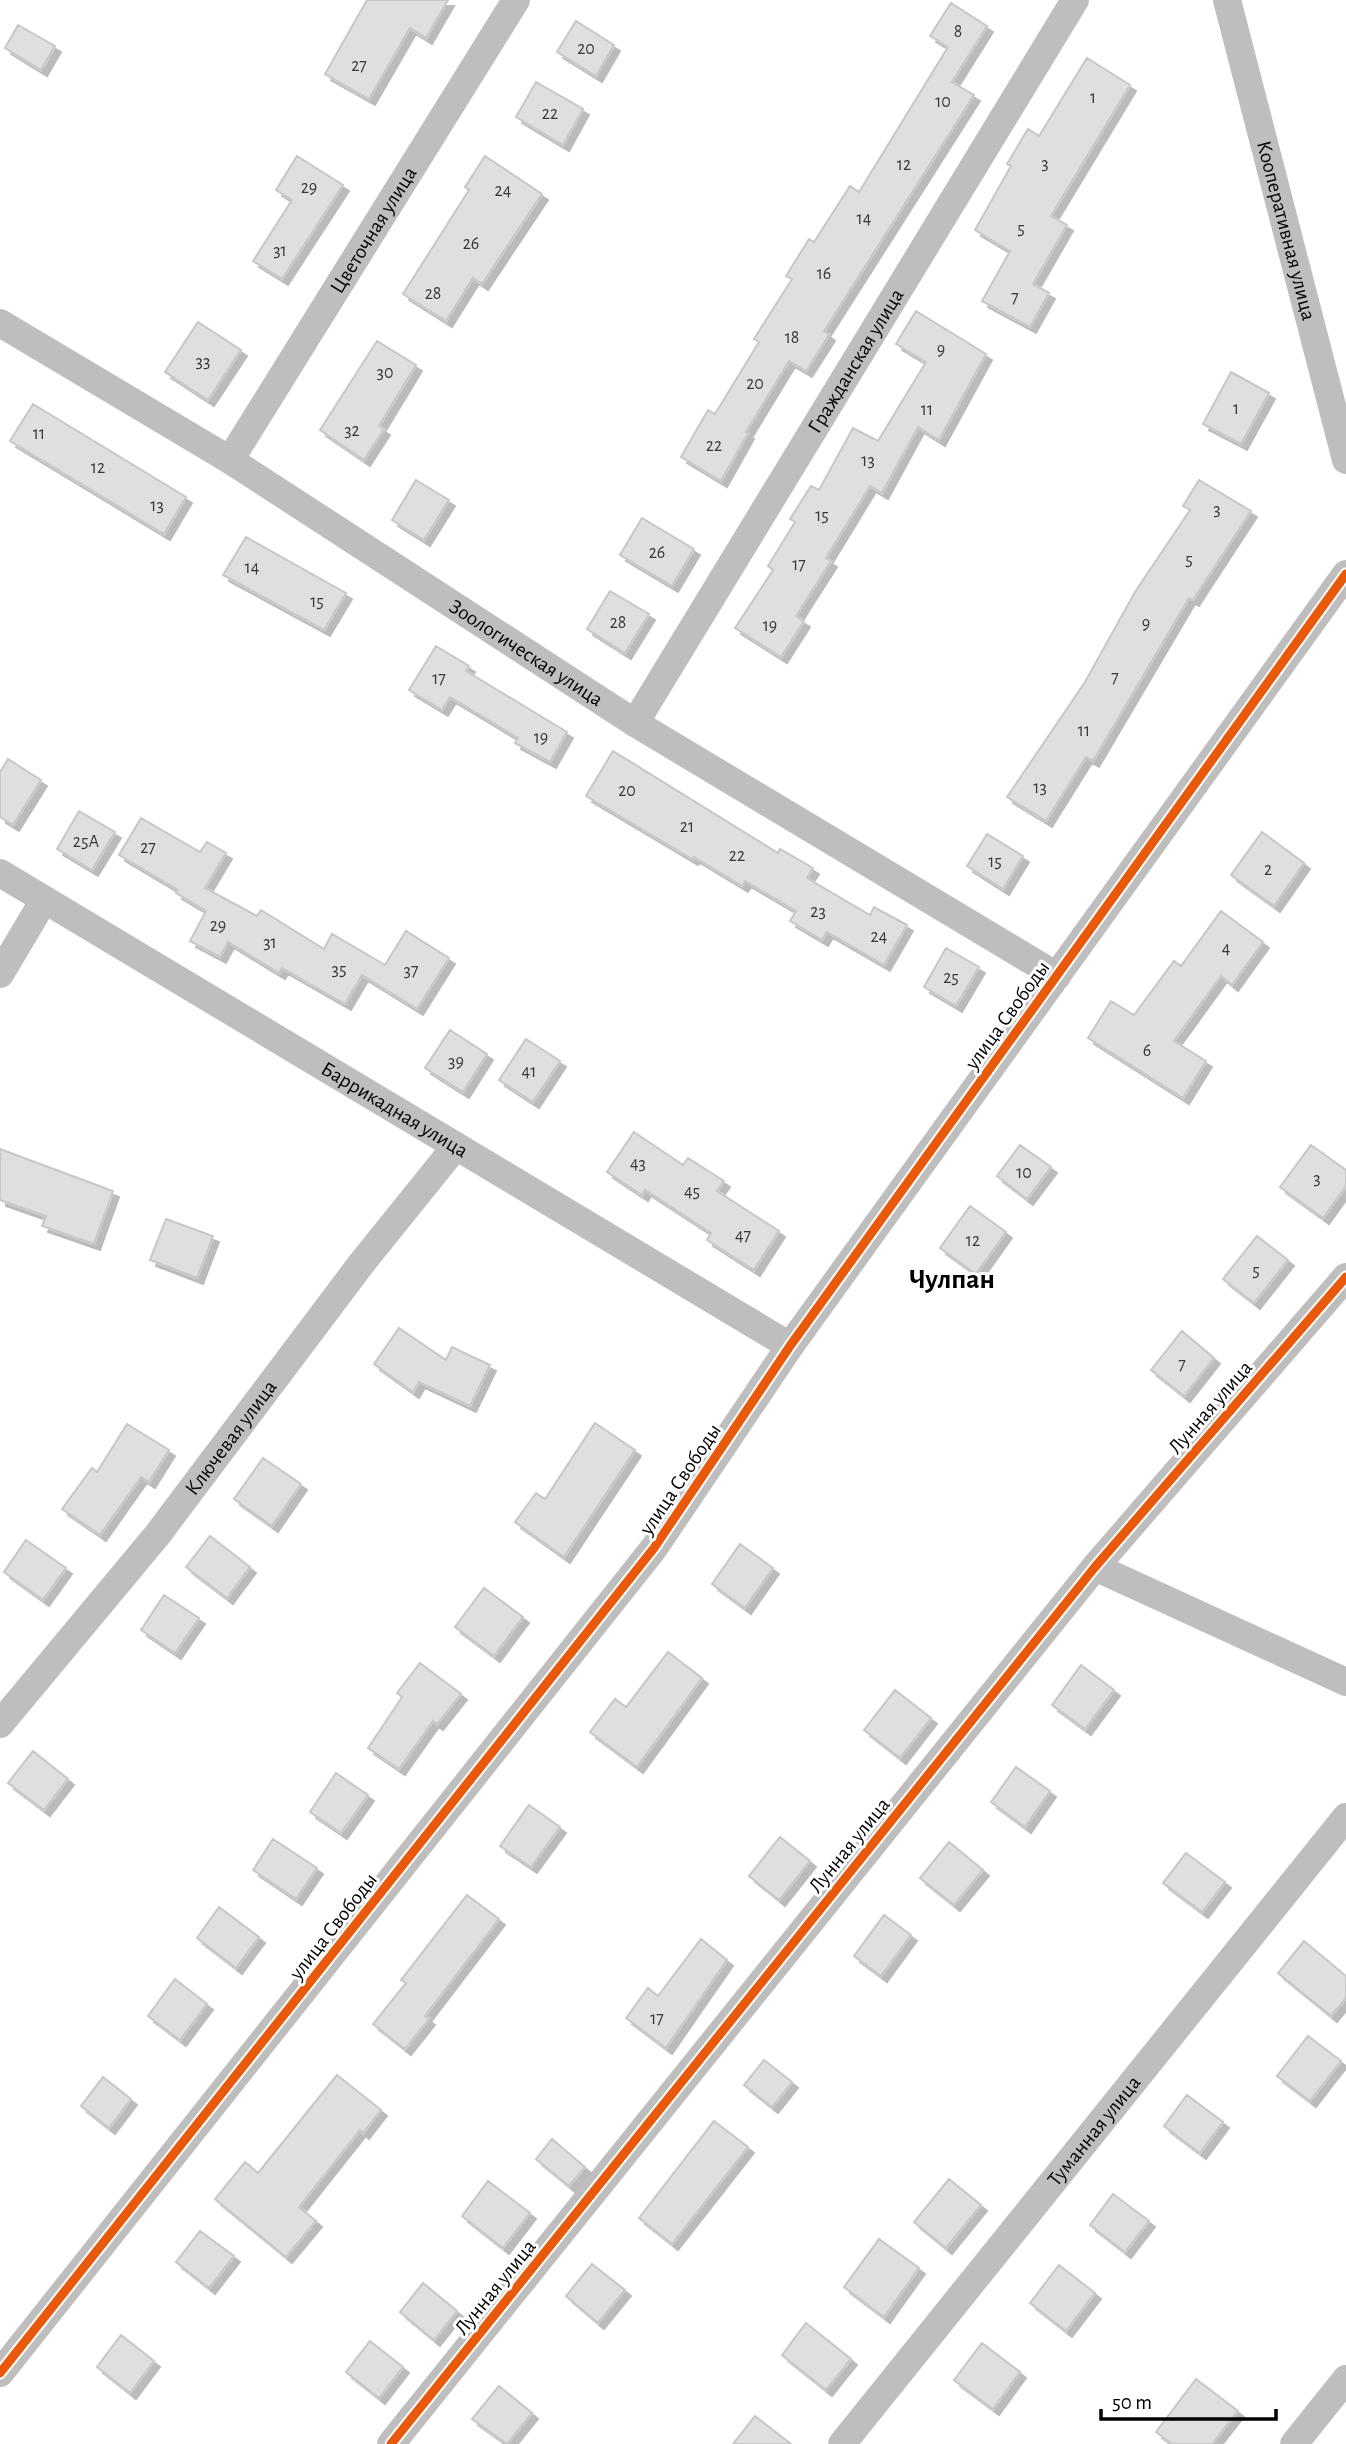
<svg xmlns="http://www.w3.org/2000/svg" width="1346" height="2444" font-family="'Alegreya Sans',sans-serif">
	<defs>
		<filter id="shadow"><feDropShadow dx="6" dy="6" stdDeviation="0" flood-color="#0004"/></filter>
	</defs>
	<rect width="100%" height="100%" fill="#fff"/>
	<!-- building -->
	<path fill="#dfdfdf" stroke="#c7c7c7" stroke-width="2" filter="url(#shadow)" d="M 367,0 L 448,0 L 426,38 L 410,28 L 369,99 L 325,74 Z
		M 951,3 L 987,26 L 952,82 L 974,95 L 824,331 L 829,335 L 806,371 L 789,361 L 746,432 L 748,433 L 721,481 L 681,457 L 708,410 L 715,414 L 759,342 L 754,339 L 792,279 L 786,276 L 809,239 L 814,242 L 850,186 L 859,192 L 948,47 L 930,36 Z
		M 576,21 L 614,45 L 596,76 L 557,52 Z
		M 18,25 L 55,46 L 41,70 L 5,48 Z
		M 1087,58 L 1130,85 L 1051,216 L 1067,225 L 1033,284 L 1049,293 L 1030,327 L 982,301 L 1010,251 L 975,230 L 1011,166 L 1007,164 L 1028,129 L 1039,136 Z
		M 536,82 L 583,109 L 563,145 L 516,117 Z
		M 297,156 L 343,185 L 282,279 L 253,261 L 292,200 L 276,190 Z
		M 485,156 L 542,194 L 482,284 L 473,278 L 446,321 L 403,294 L 469,190 L 465,187 Z
		M 916,311 L 986,354 L 939,440 L 918,427 L 882,493 L 870,486 L 826,558 L 831,561 L 796,616 L 804,621 L 781,657 L 735,628 L 773,570 L 768,566 L 795,522 L 790,519 L 811,486 L 819,490 L 853,428 L 878,441 L 926,362 L 896,344 Z
		M 198,322 L 241,350 L 208,400 L 165,372 Z
		M 377,341 L 416,365 L 379,426 L 384,429 L 364,460 L 320,430 Z
		M 1231,372 L 1269,393 L 1241,444 L 1203,424 Z
		M 33,404 L 186,497 L 164,534 L 10,441 Z
		M 416,480 L 449,500 L 424,540 L 392,520 Z
		M 1199,480 L 1251,511 L 1193,600 L 1189,598 L 1093,761 L 1086,757 L 1046,821 L 1007,797 L 1085,682 L 1135,592 L 1190,510 L 1183,506 Z
		M 642,518 L 694,549 L 672,586 L 620,555 Z
		M 246,537 L 346,593 L 324,630 L 223,575 Z
		M 610,591 L 649,614 L 625,653 L 587,629 Z
		M 436,646 L 469,666 L 466,671 L 567,732 L 550,762 L 515,743 L 518,738 L 450,697 L 442,710 L 409,690 Z
		M 613,751 L 778,853 L 780,849 L 813,868 L 807,878 L 870,915 L 874,907 L 907,925 L 884,965 L 827,932 L 822,940 L 790,921 L 796,911 L 745,881 L 742,886 L 694,857 L 692,859 L 586,796 Z
		M 8,759 L 41,780 L 13,825 L 0,817 L 0,772 Z
		M 79,811 L 115,832 L 92,870 L 57,849 Z
		M 141,818 L 200,852 L 207,842 L 226,853 L 205,888 L 257,916 L 261,910 L 324,949 L 332,934 L 385,965 L 406,931 L 449,958 L 417,1009 L 362,975 L 345,1004 L 282,968 L 279,973 L 228,942 L 220,957 L 190,941 L 206,911 L 176,893 L 178,890 L 119,855 Z
		M 1262,832 L 1304,863 L 1274,906 L 1231,875 Z
		M 987,834 L 1023,856 L 1003,889 L 967,866 Z
		M 1221,911 L 1263,942 L 1232,985 L 1221,976 L 1174,1041 L 1206,1061 L 1183,1098 L 1088,1038 L 1111,1001 L 1134,1015 L 1174,961 L 1181,966 Z
		M 946,948 L 979,967 L 956,1006 L 924,987 Z
		M 450,1030 L 487,1054 L 463,1092 L 425,1068 Z
		M 526,1039 L 560,1061 L 533,1102 L 499,1080 Z
		M 634,1132 L 683,1165 L 688,1158 L 724,1181 L 717,1191 L 779,1231 L 754,1270 L 707,1240 L 711,1233 L 645,1190 L 642,1195 L 607,1172 Z
		M 1020,1145 L 1051,1167 L 1027,1199 L 997,1176 Z
		M 1311,1145 L 1346,1170 L 1346,1186 L 1323,1218 L 1280,1187 Z
		M 0,1149 L 113,1191 L 94,1244 L 42,1226 L 46,1216 L 0,1200 Z
		M 970,1206 L 1006,1232 L 976,1274 L 940,1248 Z
		M 166,1219 L 213,1236 L 197,1278 L 150,1260 Z
		M 1257,1236 L 1288,1260 L 1254,1303 L 1223,1279 Z
		M 399,1328 L 446,1360 L 452,1347 L 490,1365 L 470,1406 L 419,1382 L 413,1392 L 374,1364 Z
		M 1182,1331 L 1214,1358 L 1184,1396 L 1151,1370 Z
		M 595,1423 L 635,1450 L 564,1557 L 515,1522 L 536,1493 L 545,1499 Z
		M 127,1424 L 169,1450 L 149,1482 L 141,1477 L 100,1535 L 62,1509 L 92,1468 L 97,1472 Z
		M 263,1458 L 301,1484 L 272,1526 L 234,1499 Z
		M 210,1536 L 250,1567 L 227,1598 L 186,1567 Z
		M 26,1540 L 66,1568 L 43,1600 L 4,1572 Z
		M 740,1544 L 773,1568 L 745,1608 L 712,1584 Z
		M 484,1588 L 523,1617 L 494,1656 L 455,1627 Z
		M 164,1595 L 199,1618 L 175,1653 L 141,1630 Z
		M 668,1652 L 702,1678 L 637,1767 L 590,1732 L 615,1699 L 626,1707 Z
		M 420,1663 L 461,1694 L 437,1724 L 433,1721 L 399,1769 L 368,1748 L 402,1697 L 397,1693 Z
		M 1081,1665 L 1114,1690 L 1085,1729 L 1052,1705 Z
		M 895,1690 L 931,1718 L 900,1758 L 864,1730 Z
		M 33,1751 L 68,1779 L 44,1810 L 8,1783 Z
		M 1016,1767 L 1050,1791 L 1025,1827 L 991,1802 Z
		M 336,1773 L 368,1795 L 341,1833 L 310,1812 Z
		M 529,1805 L 560,1827 L 531,1867 L 500,1846 Z
		M 780,1837 L 810,1861 L 779,1900 L 749,1876 Z
		M 273,1839 L 317,1868 L 296,1899 L 253,1870 Z
		M 949,1842 L 983,1870 L 954,1905 L 920,1878 Z
		M 1186,1853 L 1225,1882 L 1202,1912 L 1163,1883 Z
		M 467,1895 L 499,1919 L 425,2016 L 429,2019 L 405,2049 L 373,2024 L 406,1983 L 401,1980 Z
		M 219,1907 L 259,1937 L 236,1968 L 197,1938 Z
		M 884,1915 L 911,1935 L 881,1976 L 854,1956 Z
		M 701,1939 L 727,1960 L 666,2048 L 626,2018 L 648,1988 L 658,1996 Z
		M 1304,1941 L 1346,1976 L 1346,1998 L 1331,2016 L 1278,1973 Z
		M 175,1979 L 207,2004 L 180,2040 L 148,2016 Z
		M 1308,2036 L 1341,2061 L 1310,2101 L 1277,2076 Z
		M 764,2060 L 792,2082 L 772,2107 L 744,2085 Z
		M 337,2075 L 381,2110 L 363,2133 L 360,2130 L 299,2207 L 316,2221 L 286,2257 L 215,2199 L 245,2162 L 258,2173 Z
		M 103,2077 L 131,2099 L 109,2128 L 81,2106 Z
		M 1187,2095 L 1223,2122 L 1200,2153 L 1164,2126 Z
		M 714,2121 L 748,2147 L 672,2244 L 639,2218 Z
		M 552,2139 L 585,2167 L 569,2186 L 536,2159 Z
		M 949,2179 L 981,2205 L 946,2248 L 914,2222 Z
		M 488,2181 L 530,2213 L 503,2248 L 462,2216 Z
		M 1113,2194 L 1149,2221 L 1125,2252 L 1090,2225 Z
		M 200,2231 L 234,2256 L 209,2288 L 176,2262 Z
		M 879,2239 L 919,2268 L 884,2317 L 844,2287 Z
		M 592,2264 L 625,2290 L 598,2323 L 566,2296 Z
		M 1059,2265 L 1095,2293 L 1066,2331 L 1030,2303 Z
		M 423,2283 L 457,2311 L 434,2340 L 400,2312 Z
		M 806,2323 L 851,2359 L 826,2390 L 782,2355 Z
		M 121,2335 L 154,2361 L 130,2393 L 97,2367 Z
		M 370,2341 L 403,2367 L 379,2398 L 346,2372 Z
		M 982,2343 L 1020,2372 L 993,2409 L 954,2380 Z
		M 1196,2379 L 1238,2411 L 1212,2444 L 1172,2444 L 1156,2432 Z
		M 499,2386 L 532,2413 L 507,2444 L 472,2419 Z
		M 755,2416 L 791,2444 L 733,2444 Z"/>
	<g fill="none" stroke-linecap="round" stroke-linejoin="round">
		<!-- minor -->
		<g stroke="#bebebe" stroke-width="28">
			<path id="s1" d="M 1227,0 L 1346,460"/>
			<path id="s2" d="M 0,323 L 230,460 L 635,723 L 1057,976"/>
			<path id="s3" d="M 230,460 L 516,0"/>
			<path id="s4" d="M 635,723 L 1075,0"/>
			<path id="s5" d="M 0,873 L 790,1346"/>
			<path d="M 0,974 L 44,900"/>
			<path d="M 1095,1567 L 1346,1682"/>
			<path id="s6" d="M 0,1724 L 158,1534 L 361,1264 L 456,1146"/>
			<path d="M 0,2373 L 654,1548 L 790,1346 L 1346,574"/>
			<path d="M 391,2444 L 1095,1567 L 1346,1277"/>
			<path id="s7" d="M 842,2444 L 1346,1817"/>
			<path d="M 1294,2444 L 1346,2379"/>
		</g>
		<defs>
			<path id="cycleway" d="M 0,2373 L 654,1548 L 790,1346 L 1346,574
				M 391,2444 L 1095,1567 L 1346,1277"/>
		</defs>
		<!-- cycleway casing -->
		<use href="#cycleway" stroke="#fff" stroke-width="13"/>
		<!-- cycleway -->
		<use href="#cycleway" stroke="#e8590c" stroke-width="9"/>
	</g>
	<g text-anchor="middle" stroke-width="6" stroke-linejoin="round" paint-order="stroke">
		<!-- number labels -->
		<g font-size="18" fill="#383838">
			<text x="958" y="37">8</text>
			<text x="586" y="54">20</text>
			<text x="359" y="71">27</text>
			<text x="1093" y="103">1</text>
			<text x="943" y="107">10</text>
			<text x="550" y="119">22</text>
			<text x="1045" y="169">3</text>
			<text x="904" y="170">12</text>
			<text x="309" y="193">29</text>
			<text x="503" y="196">24</text>
			<text x="864" y="224">14</text>
			<text x="1021" y="234">5</text>
			<text x="471" y="249">26</text>
			<text x="280" y="256">31</text>
			<text x="824" y="279">16</text>
			<text x="433" y="299">28</text>
			<text x="1015" y="303">7</text>
			<text x="792" y="343">18</text>
			<text x="941" y="355">9</text>
			<text x="203" y="367">33</text>
			<text x="385" y="378">30</text>
			<text x="755" y="389">20</text>
			<text x="1236" y="414">1</text>
			<text x="927" y="415">11</text>
			<text x="352" y="436">32</text>
			<text x="39" y="439">11</text>
			<text x="714" y="451">22</text>
			<text x="868" y="466">13</text>
			<text x="98" y="473">12</text>
			<text x="157" y="511">13</text>
			<text x="1217" y="515">3</text>
			<text x="822" y="521">15</text>
			<text x="657" y="558">26</text>
			<text x="1189" y="565">5</text>
			<text x="799" y="570">17</text>
			<text x="252" y="573">14</text>
			<text x="317" y="607">15</text>
			<text x="618" y="628">28</text>
			<text x="1146" y="629">9</text>
			<text x="770" y="631">19</text>
			<text x="1115" y="683">7</text>
			<text x="439" y="684">17</text>
			<text x="1084" y="736">11</text>
			<text x="541" y="743">19</text>
			<text x="1040" y="793">13</text>
			<text x="627" y="796">20</text>
			<text x="687" y="832">21</text>
			<text x="86" y="847">25А</text>
			<text x="148" y="853">27</text>
			<text x="737" y="861">22</text>
			<text x="995" y="867">15</text>
			<text x="1268" y="875">2</text>
			<text x="818" y="917">23</text>
			<text x="218" y="931">29</text>
			<text x="879" y="942">24</text>
			<text x="270" y="948">31</text>
			<text x="1226" y="954">4</text>
			<text x="339" y="975">35</text>
			<text x="411" y="976">37</text>
			<text x="951" y="983">25</text>
			<text x="1147" y="1056">6</text>
			<text x="456" y="1067">39</text>
			<text x="529" y="1077">41</text>
			<text x="638" y="1169">43</text>
			<text x="1024" y="1178">10</text>
			<text x="1317" y="1184">3</text>
			<text x="692" y="1197">45</text>
			<text x="743" y="1241">47</text>
			<text x="973" y="1246">12</text>
			<text x="1256" y="1276">5</text>
			<text x="1182" y="1370">7</text>
			<text x="657" y="2024">17</text>
		</g>
		<!-- street labels -->
		<g font-size="21" fill="#000" stroke="#fff">
			<text dy="7" stroke="none"><textPath href="#s3" startOffset="271">Цветочная улица</textPath></text>
			<text dy="7" stroke="none"><textPath href="#s1" startOffset="238">Кооперативная улица</textPath></text>
			<text dy="7" stroke="none"><textPath href="#s4" startOffset="424">Гражданская улица</textPath></text>
			<text dy="7" stroke="none"><textPath href="#s2" startOffset="621">Зоологическая улица</textPath></text>
			<text transform="translate(1007 1015) rotate(-54)" y="7">улица Свободы</text>
			<text dy="7" stroke="none"><textPath href="#s5" startOffset="460">Баррикадная улица</textPath></text>
			<text transform="translate(1210 1407) rotate(-49)" y="7">Лунная улица</text>
			<text dy="7" stroke="none"><textPath href="#s6" startOffset="368">Ключевая улица</textPath></text>
			<text transform="translate(680 1479) rotate(-56)" y="7">улица Свободы</text>
			<text transform="translate(849 1845) rotate(-51)" y="7">Лунная улица</text>
			<text transform="translate(333 1926) rotate(-52)" y="7">улица Свободы</text>
			<text dy="7" stroke="none"><textPath href="#s7" startOffset="402">Туманная улица</textPath></text>
			<text transform="translate(495 2287) rotate(-51)" y="7">Лунная улица</text>
		</g>
		<!-- district labels -->
		<g font-size="28" font-weight="bold" fill="#000" stroke="#fff">
			<text x="952" y="1288">Чулпан</text>
		</g>
	</g>
	<!-- scale -->
	<path d="M1101 2409v10h175v-10" fill="none" stroke="#000000" stroke-width="3.5"/>
	<text x="1112" y="2409" font-size="21" fill="#000000" stroke="#ffffff" stroke-width="5" paint-order="stroke">50 m</text>
</svg>
